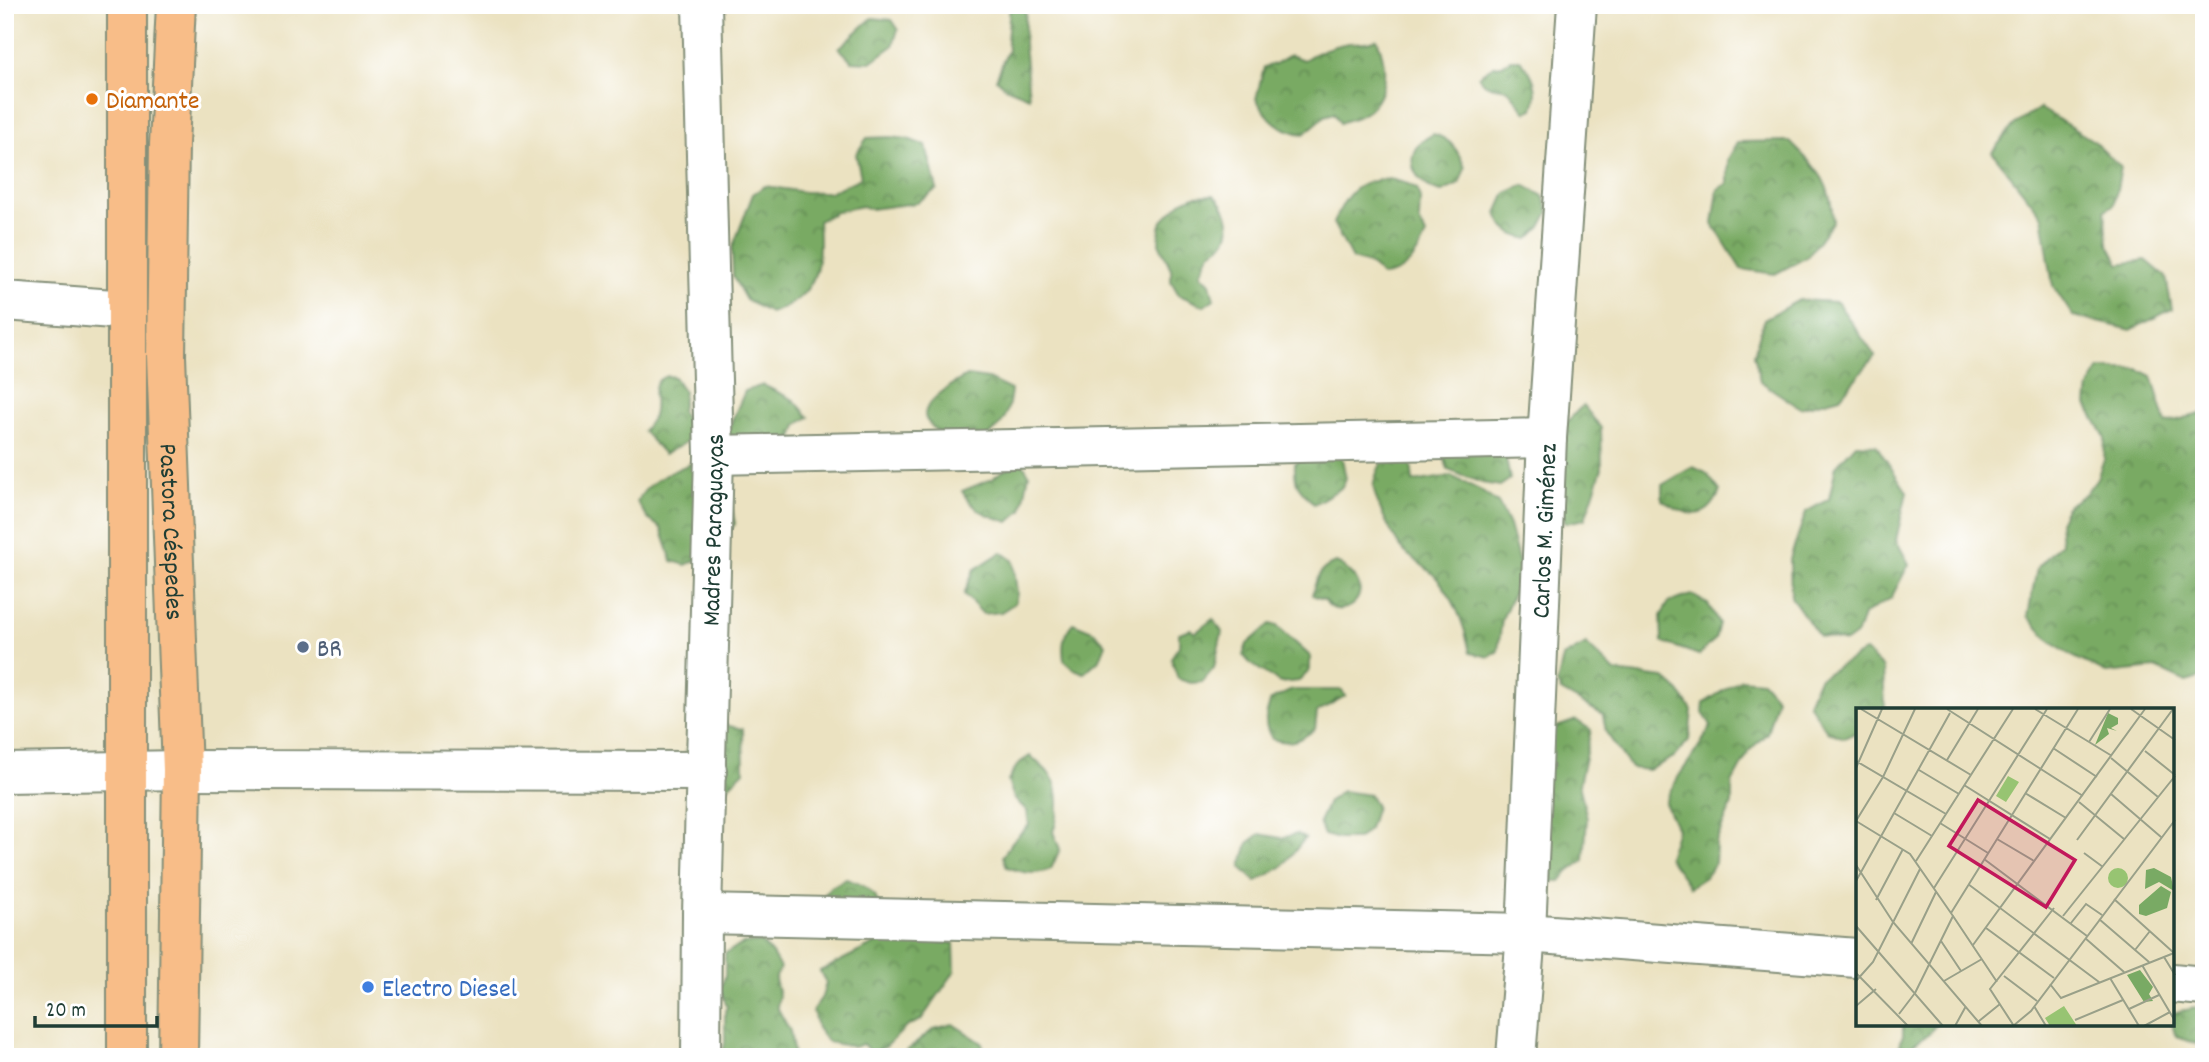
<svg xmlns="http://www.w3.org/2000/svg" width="2209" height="1062" font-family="Dekko,sans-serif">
	<defs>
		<pattern id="forest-crowns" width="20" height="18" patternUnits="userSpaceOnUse" patternTransform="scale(1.75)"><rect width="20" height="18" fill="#79aa64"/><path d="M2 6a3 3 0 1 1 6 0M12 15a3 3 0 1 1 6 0" fill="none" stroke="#638c53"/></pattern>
	</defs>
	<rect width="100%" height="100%" fill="#fff"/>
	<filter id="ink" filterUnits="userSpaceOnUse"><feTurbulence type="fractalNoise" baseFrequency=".0143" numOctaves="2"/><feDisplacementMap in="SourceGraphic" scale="14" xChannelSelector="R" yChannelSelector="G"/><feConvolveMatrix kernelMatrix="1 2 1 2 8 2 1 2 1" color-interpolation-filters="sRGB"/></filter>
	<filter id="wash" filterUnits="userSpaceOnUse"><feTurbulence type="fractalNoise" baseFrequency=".00686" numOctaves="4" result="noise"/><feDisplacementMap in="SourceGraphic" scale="28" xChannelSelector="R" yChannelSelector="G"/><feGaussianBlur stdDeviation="1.57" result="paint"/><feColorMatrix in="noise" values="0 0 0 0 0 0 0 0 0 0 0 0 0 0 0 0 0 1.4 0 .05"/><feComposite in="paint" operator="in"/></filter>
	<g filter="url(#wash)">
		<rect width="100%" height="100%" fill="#ebe2c1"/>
		<!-- forest -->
		<path fill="url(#forest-crowns)" stroke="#4c744c" stroke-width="2" d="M 1010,5 L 1026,5 L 1024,43 L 1029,97 L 1005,87 L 996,79 L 1008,50 L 1007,41 Z
			M 872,18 L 892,20 L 898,29 L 893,46 L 871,62 L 852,61 L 839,48 Z
			M 1377,39 C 1388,65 1389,99 1361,115 C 1355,119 1346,120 1340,123 L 1334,113 L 1325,116 L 1304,134 C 1280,131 1268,119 1256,99 L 1264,67 L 1275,64 L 1290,55 L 1304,60 C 1317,51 1332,46 1348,43 C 1358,42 1366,44 1377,39 Z
			M 1510,60 L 1520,60 C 1534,74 1540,89 1533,109 L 1526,112 L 1508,89 C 1497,87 1485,88 1478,76 L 1494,66 L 1502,65 Z
			M 2040,108 L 2092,140 L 2121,167 L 2114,205 L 2105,210 L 2108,243 L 2119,264 L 2146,260 L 2166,277 L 2172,309 L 2131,330 L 2073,316 L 2053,286 L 2042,216 L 1992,152 L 2014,125 Z
			M 1433,134 C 1452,139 1458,151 1465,168 L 1459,184 L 1442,192 C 1421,188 1402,164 1419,144 C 1422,140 1429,137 1433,134 Z
			M 890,137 L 908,139 L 926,146 L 937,189 L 916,203 L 871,209 L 862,206 L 838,211 L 818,221 C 822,267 818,297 770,313 L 746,300 L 733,277 L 732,249 L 753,194 L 765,186 L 804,192 L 830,192 L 861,178 L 856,154 L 867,138 Z
			M 1789,141 C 1817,169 1831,179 1833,221 L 1807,257 L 1775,274 L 1741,269 L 1713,224 L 1718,189 L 1728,183 L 1728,159 L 1738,142 Z
			M 1390,179 L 1408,184 L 1417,189 L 1420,199 L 1419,220 L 1426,235 C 1418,255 1405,276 1381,276 C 1374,264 1365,263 1352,259 L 1333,223 C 1348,193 1354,181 1390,179 Z
			M 1524,185 L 1543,196 L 1549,212 L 1541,227 L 1529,239 C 1512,236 1502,230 1497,213 L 1506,193 Z
			M 1214,195 C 1226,205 1236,228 1224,242 C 1221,247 1214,248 1211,253 C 1206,259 1204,267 1201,274 L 1210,283 L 1214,299 L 1204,306 L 1179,295 L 1171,281 L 1171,269 L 1159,243 L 1160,228 L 1162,221 L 1181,202 L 1194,196 Z
			M 1799,300 L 1837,302 L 1875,356 L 1840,397 L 1800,408 L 1760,381 L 1754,354 L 1764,319 Z
			M 2100,369 L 2138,369 L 2152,376 L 2166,423 L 2204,413 L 2204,677 L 2186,682 L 2156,668 L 2106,673 L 2072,656 L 2046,637 L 2028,616 L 2037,568 L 2061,543 L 2059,522 L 2067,506 L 2085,494 L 2097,478 L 2104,459 L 2105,437 L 2087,405 L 2089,387 Z
			M 667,376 L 674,377 L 684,392 L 681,411 C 700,438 689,442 664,454 L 643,431 C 646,427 651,421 653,416 C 658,400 647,382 667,376 Z
			M 967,376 L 988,379 L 1011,390 C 1008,417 1005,422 985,439 L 937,432 C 934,428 928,423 926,419 C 919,403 956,382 967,376 Z
			M 763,385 L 794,400 L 809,417 L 797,425 L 791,445 L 725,437 L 745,391 Z
			M 1583,405 L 1601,428 L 1602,468 L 1585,519 L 1566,523 L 1555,499 L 1560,429 Z
			M 1315,444 L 1341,453 L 1346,479 L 1341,488 L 1314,504 C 1299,487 1294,487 1295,463 Z
			M 1856,444 L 1876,445 L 1907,492 L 1896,540 L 1909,564 L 1891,598 L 1863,615 L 1857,634 L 1846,642 L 1819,636 L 1791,597 L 1790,559 L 1806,512 L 1829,499 L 1836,466 Z
			M 1504,449 L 1510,479 L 1500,486 L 1482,483 L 1448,470 L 1443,452 Z
			M 1410,453 L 1413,482 L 1451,476 L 1478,489 L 1499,504 L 1509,525 L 1522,574 L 1502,619 L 1498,651 L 1490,657 L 1470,653 C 1465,626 1454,596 1434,575 C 1425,566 1413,560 1404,551 C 1395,542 1371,495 1374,483 C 1375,474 1381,465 1384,457 Z
			M 694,462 L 708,466 L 730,500 L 735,524 L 704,556 L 686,565 L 672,561 L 661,528 L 648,519 L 637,502 C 648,480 671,472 694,462 Z
			M 1022,462 L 1029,474 L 1022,510 L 1009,522 C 988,516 973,511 962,491 L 992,479 L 1002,471 Z
			M 1693,467 L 1706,473 L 1720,491 C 1707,524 1686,516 1662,500 L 1662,485 Z
			M 1002,552 L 1013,560 L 1017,593 L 1015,603 L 1001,612 L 983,614 L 964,594 L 974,570 Z
			M 1336,563 C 1344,566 1348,570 1353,576 C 1375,599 1336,623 1325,600 L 1312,595 C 1316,579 1319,568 1336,563 Z
			M 1692,595 L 1708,604 L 1719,623 L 1715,639 L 1699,655 L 1662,642 L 1661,616 L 1669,602 Z
			M 1213,619 L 1222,632 L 1214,668 L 1202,682 L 1191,683 L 1178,679 L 1171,658 L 1179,646 L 1179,633 L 1191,629 L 1195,633 Z
			M 1073,623 L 1095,632 L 1106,644 L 1100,659 L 1084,673 L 1074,669 L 1064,660 C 1062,646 1063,634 1073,623 Z
			M 1270,624 L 1277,626 L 1310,656 L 1310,670 L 1299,681 L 1280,683 L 1250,663 L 1243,655 L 1247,644 Z
			M 1586,644 L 1615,672 L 1664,678 L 1679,691 L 1692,710 L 1689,740 L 1674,757 L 1649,770 L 1631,768 L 1606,732 L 1603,715 L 1561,691 L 1557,684 L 1563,657 Z
			M 1865,651 L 1883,668 L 1885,710 L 1857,710 L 1857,732 L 1844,738 L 1827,731 L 1808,703 L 1819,678 Z
			M 1741,679 L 1762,681 L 1777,698 L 1767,733 L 1750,750 L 1732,783 L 1732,804 L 1716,842 L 1715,863 L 1705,877 L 1690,887 L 1668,857 L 1677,829 L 1665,803 C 1676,773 1699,753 1711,725 L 1703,713 L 1704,703 Z
			M 1292,690 L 1342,690 L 1345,696 L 1317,712 L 1315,729 C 1300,741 1290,745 1272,739 C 1263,724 1265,716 1271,700 Z
			M 1576,720 L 1591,730 L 1579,784 L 1587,818 L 1584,860 L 1568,872 L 1561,881 L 1531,881 L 1551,729 Z
			M 720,724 L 743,729 L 744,771 L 723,791 L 690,774 L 686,751 L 690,742 Z
			M 1030,756 C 1037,762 1046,769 1051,776 C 1061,789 1059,817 1053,832 L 1060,849 L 1051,869 C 1034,876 1024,873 1007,867 L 1003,856 L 1012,842 L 1029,825 L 1027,811 L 1014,798 L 1008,781 L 1018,764 Z
			M 1342,791 L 1370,795 L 1376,806 L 1369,829 L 1358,839 L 1339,839 L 1324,835 L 1319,823 L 1328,802 Z
			M 1260,834 L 1281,838 L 1297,834 L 1305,838 L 1283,866 L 1256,882 L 1241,867 L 1248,843 Z
			M 846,879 C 861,884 873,888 879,905 L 826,901 L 825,894 L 831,887 Z
			M 886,938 L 954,943 L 955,971 L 921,1020 L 906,1027 L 886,1047 L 871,1053 L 863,1044 L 854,1047 L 828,1042 L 817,1028 L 813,1010 L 822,997 L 826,983 L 820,971 Z
			M 761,942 L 772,954 L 780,968 L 775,979 L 779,996 L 777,1007 L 790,1031 L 794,1057 L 722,1057 L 725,1042 L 725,1011 L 727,1007 L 720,988 L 725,977 L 725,953 L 745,943 Z
			M 2204,1006 L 2204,1048 C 2182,1034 2172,1047 2172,1013 Z
			M 953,1024 L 982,1043 L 986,1057 L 899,1057 L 934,1029 Z
			M 1903,1025 L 1936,1025 L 1926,1036 L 1898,1054 L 1900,1041 L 1903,1036 Z"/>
	</g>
	<g filter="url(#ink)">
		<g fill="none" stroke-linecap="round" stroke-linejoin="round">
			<defs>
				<g id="minor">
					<path d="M 5,301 L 127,310"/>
					<path d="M 714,455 L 1547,438"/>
					<path d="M 5,773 L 182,770 L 707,771"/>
					<path d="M 702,914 L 1526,933 L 1857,958"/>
					<path d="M 2172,983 L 2204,986"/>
					<path id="s1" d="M 701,1057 L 702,914 L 714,455 L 702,5"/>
					<path id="s2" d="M 1516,1057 L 1526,933 L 1547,438 L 1577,5"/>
				</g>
				<g id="major">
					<path id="s3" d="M 176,5 L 169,144 L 166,356 L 182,770 L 178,1057"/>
					<path d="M 127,1057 L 127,5"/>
				</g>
			</defs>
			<!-- minor casing -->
			<use href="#minor" stroke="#85907a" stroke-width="42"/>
			<!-- major casing -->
			<use href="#major" stroke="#85907a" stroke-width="42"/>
			<!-- minor -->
			<use href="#minor" stroke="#fff" stroke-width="38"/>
			<!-- major -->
			<use href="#major" stroke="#f8bd88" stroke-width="38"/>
		</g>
	</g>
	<!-- markers -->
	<circle fill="#e8710a" stroke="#fff" stroke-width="2.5" cx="92" cy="99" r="7"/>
	<circle fill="#5c6f8a" stroke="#fff" stroke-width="2.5" cx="303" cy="647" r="7"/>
	<circle fill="#3f7fe0" stroke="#fff" stroke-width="2.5" cx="368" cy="987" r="7"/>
	<g text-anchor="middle" stroke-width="6" stroke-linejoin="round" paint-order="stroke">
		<!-- food labels -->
		<g font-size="26" fill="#c56008" stroke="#fff" text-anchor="start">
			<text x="106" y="108">Diamante</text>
		</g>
		<!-- street labels -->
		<g font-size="26" fill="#1f3d34" stroke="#fff">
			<text dy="9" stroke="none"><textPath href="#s3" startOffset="527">Pastora Céspedes</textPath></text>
			<text dy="9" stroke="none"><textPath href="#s1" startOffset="527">Madres Paraguayas</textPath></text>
			<text dy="9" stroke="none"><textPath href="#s2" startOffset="527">Carlos M. Giménez</textPath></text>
		</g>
		<!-- service labels -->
		<g font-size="26" fill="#4e5e75" stroke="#fff" text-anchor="start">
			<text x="317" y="656">BR</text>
		</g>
		<!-- shop labels -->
		<g font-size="26" fill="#366cbe" stroke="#fff" text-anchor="start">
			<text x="382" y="996">Electro Diesel</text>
		</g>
	</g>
	<!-- overview -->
	<g transform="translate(1856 708)">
		<rect width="318" height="318" fill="#ebe2c1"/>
		<path d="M 252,5 L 262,10 L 262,16 L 255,20 L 261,23 L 251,20 L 253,26 L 239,37 ZM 298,160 L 315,169 L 318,183 L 303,174 L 289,181 L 290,162 ZM 305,178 L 315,184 L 311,200 L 290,208 L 283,206 L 283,197 ZM 284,262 L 297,279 L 293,286 L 297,293 L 288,294 L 271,267 Z" fill="#79aa64"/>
		<path d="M 152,68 L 163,74 L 150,94 L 140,88 ZM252 170a10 10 0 1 1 20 0a10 10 0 1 1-20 0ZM 208,298 L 221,318 L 194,318 L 189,310 Z" fill="#97c472"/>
		<path fill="none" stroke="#99a089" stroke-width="2" d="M 5,1 L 115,67M 91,1 L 227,88M 179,1 L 256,48M 275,1 L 319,32M 233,34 L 254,1M 197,40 L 241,69M 289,43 L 319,67M 255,50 L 302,89M 91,52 L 122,1M 0,53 L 90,106M 0,60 L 26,1M 63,62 L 103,86M 108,77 L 194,131M 169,85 L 210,110M 255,86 L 305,129M 223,94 L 268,131M 38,105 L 76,128M 0,113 L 27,69 L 59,1M 0,113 L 54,146 L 97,208 L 59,285M 84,115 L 132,145M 141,131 L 178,153M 221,132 L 317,1M 228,145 L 247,159M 128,151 L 231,228M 60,153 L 157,1M 0,157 L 37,214 L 126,318M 0,173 L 94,5M 112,176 L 243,274M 78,180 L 191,1M 258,191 L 318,245M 20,192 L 47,141M 95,205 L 222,1M 97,208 L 141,274M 207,208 L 319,68M 243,211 L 293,254M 215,215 L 230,196 L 246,207M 0,218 L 87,318M 130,220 L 198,270M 229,230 L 268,264M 85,233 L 105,263M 55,236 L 80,184M 117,237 L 289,1M 279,242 L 294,223M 308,249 L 319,267M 286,257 L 319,313M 0,265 L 52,318M 148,268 L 181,293M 254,270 L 283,318M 0,273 L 17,254 L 64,161M 88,273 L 126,251M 194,276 L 205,290 L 318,245M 0,298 L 20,281M 178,298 L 190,318M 273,301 L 303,287M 43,306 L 59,285M 219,312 L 267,292M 123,313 L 144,296M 99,318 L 110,298M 157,318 L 175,303 L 319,112M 158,318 L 134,281 L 198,200M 288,318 L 314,304"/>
		<path fill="#c2185b" fill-opacity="0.15" stroke="#c2185b" stroke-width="3.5" d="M 122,92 L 219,152 L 190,199 L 93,138 Z"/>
		<rect width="318" height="318" fill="none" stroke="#1f3d34" stroke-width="3.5"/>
	</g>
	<!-- margin -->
	<rect width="2209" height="1062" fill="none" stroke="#fff" stroke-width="28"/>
	<!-- scale -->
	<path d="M35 1016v10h122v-10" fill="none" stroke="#1f3d34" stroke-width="3.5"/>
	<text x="46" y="1016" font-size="21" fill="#1f3d34" stroke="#ffffff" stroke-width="5" paint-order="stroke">20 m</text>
</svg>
